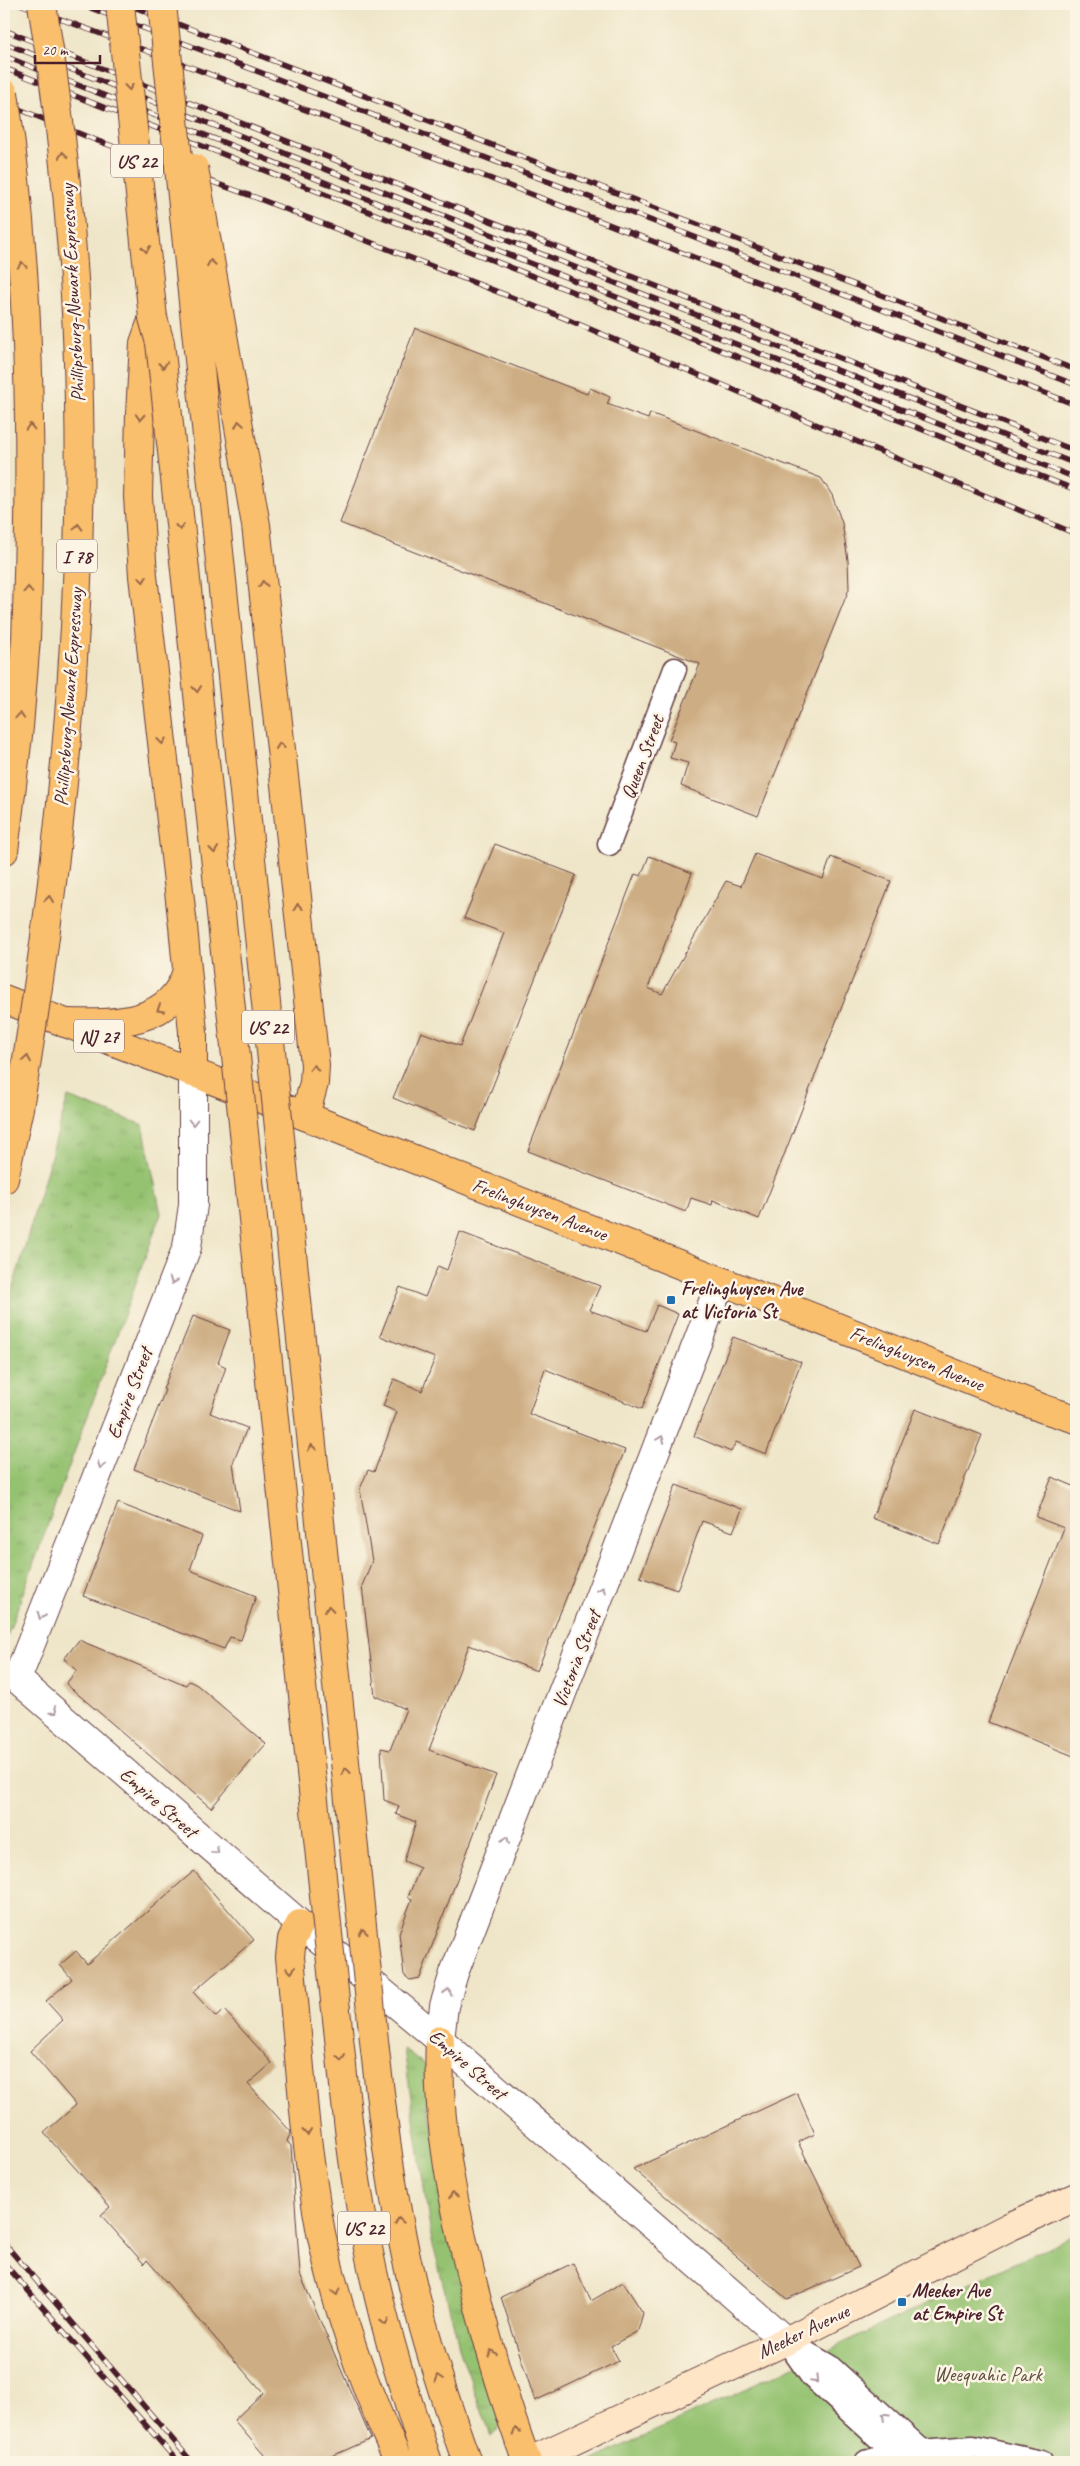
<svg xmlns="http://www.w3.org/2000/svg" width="1080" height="2466" font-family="Caveat,sans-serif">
	<defs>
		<pattern id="grass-tufts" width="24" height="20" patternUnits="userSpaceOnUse" patternTransform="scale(1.25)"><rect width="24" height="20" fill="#95c271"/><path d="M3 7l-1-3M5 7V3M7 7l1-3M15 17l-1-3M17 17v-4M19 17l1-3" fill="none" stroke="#82a662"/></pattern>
	</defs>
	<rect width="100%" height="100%" fill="#fcf5e5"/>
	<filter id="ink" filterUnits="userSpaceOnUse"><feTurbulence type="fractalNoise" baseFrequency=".02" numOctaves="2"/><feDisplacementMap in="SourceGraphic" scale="10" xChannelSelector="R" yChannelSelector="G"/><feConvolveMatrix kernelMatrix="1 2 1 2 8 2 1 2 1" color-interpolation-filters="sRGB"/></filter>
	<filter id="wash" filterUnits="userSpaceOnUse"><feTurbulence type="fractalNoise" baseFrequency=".0096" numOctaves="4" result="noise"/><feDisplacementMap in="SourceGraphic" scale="20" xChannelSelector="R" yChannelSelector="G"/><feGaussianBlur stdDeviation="1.12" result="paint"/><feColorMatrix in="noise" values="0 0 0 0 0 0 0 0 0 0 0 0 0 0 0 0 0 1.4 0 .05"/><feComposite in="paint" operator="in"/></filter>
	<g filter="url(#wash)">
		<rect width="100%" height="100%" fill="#efe6c9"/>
		<!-- grass -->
		<path fill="url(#grass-tufts)" stroke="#70704e" d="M 68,1097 L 143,1125 L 161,1214 L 4,1645 L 4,1319 Z
			M 404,2049 L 425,2065 L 429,2111 L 501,2424 L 491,2436 L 462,2357 L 431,2237 Z"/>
		<!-- green -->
		<path fill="#95c271" stroke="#70704e" d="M 1076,2234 L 1076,2462 L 589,2462 Z"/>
		<g id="blocks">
			<!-- building -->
			<path fill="#cdad83" d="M 415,328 L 587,394 L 590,388 L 610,397 L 607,404 L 648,419 L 650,413 L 821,478 L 832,495 L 842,523 L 848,560 L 849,589 L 758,816 L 681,786 L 688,763 L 670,758 L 675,742 L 669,740 L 700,664 L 340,523 Z
				M 495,844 L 576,875 L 475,1131 L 393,1098 L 421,1032 L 460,1046 L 504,933 L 464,918 Z
				M 755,854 L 823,879 L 831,857 L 891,881 L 759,1219 L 713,1200 L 712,1205 L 691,1198 L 686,1212 L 528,1151 L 635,874 L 641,876 L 649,856 L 692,873 L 648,988 L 662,994 L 726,881 L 741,886 Z
				M 460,1232 L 600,1286 L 589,1310 L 646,1331 L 657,1305 L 678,1314 L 642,1409 L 545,1369 L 529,1414 L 625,1450 L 537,1671 L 469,1645 L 429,1750 L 496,1775 L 420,1978 L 410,1980 L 404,1975 L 399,1933 L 412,1899 L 408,1897 L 420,1868 L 404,1861 L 416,1822 L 396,1814 L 399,1806 L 384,1800 L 381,1748 L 390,1750 L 406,1709 L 375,1696 L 362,1586 L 372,1561 L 360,1489 L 368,1470 L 374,1472 L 397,1412 L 383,1406 L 394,1379 L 422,1391 L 435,1358 L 380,1336 L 391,1308 L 400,1287 L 425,1297 L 438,1266 L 447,1270 Z
				M 193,1316 L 230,1330 L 218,1363 L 226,1367 L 210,1413 L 247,1428 L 233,1463 L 240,1511 L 134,1469 L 165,1390 L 163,1389 Z
				M 733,1337 L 801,1362 L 766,1454 L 736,1442 L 731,1452 L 694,1436 Z
				M 915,1409 L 982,1435 L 939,1544 L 872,1518 Z
				M 1052,1477 L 1076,1487 L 1076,1757 L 988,1722 L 1064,1528 L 1036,1517 Z
				M 676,1485 L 742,1509 L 733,1532 L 702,1521 L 677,1590 L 640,1577 Z
				M 118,1503 L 202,1536 L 190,1570 L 256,1596 L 241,1640 L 230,1637 L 224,1649 L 83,1596 Z
				M 79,1640 L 186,1685 L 189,1681 L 197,1685 L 266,1744 L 211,1808 L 66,1684 L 77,1670 L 64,1659 Z
				M 194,1871 L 254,1940 L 193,1992 L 216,2017 L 224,2010 L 272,2063 L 248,2084 L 291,2132 L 287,2141 L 291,2146 L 300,2274 L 371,2439 L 318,2462 L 270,2462 L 234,2420 L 263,2393 L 147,2260 L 144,2264 L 101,2215 L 110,2207 L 44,2133 L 76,2105 L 30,2051 L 63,2020 L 46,2001 L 72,1979 L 60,1965 L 76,1951 L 87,1964 Z
				M 797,2093 L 815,2134 L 798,2142 L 859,2267 L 787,2299 L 633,2169 Z
				M 573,2263 L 591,2301 L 623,2282 L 643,2313 L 638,2331 L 611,2346 L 619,2361 L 535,2401 L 501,2297 Z"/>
		</g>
	</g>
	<g filter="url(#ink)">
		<use href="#blocks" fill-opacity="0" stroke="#633d43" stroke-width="1"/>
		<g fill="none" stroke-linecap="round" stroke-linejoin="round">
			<defs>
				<path id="minor" d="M 609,844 L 675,669
					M 786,2341 L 829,2366 L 920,2449
					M 791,2347 L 812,2377 L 895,2453
					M 866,2462 L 895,2453 L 973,2447 L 1041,2462"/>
				<path id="tertiary" d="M 193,1073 L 193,1205 L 187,1247 L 17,1679 L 300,1924 L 440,2040 L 786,2341
					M 440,2040 L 444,2006 L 454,1973 L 721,1281"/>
				<path id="secondary" d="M 528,2462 L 786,2341 L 1009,2227 L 1076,2197"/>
				<path id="primary" d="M 4,999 L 305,1116 L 1044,1409 L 1076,1419"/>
				<path id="motorway" d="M 153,318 L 144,343 L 140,414 L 138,496 L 143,576 L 183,926 L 193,1032 L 193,1073
					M 286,794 L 315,1065 L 314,1083 L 305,1116
					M 4,851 L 19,727 L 26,638
					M 65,1023 C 112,1024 173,1026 187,970
					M 4,1179 L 19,1108
					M 300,1924 L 292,1939 L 290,1957 C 299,2049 304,2142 321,2233 C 337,2312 365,2389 399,2462
					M 336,2010 C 343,2072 348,2136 359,2198 C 373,2288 398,2376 428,2462
					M 440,2040 C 436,2123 453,2203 473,2284 C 488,2344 505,2404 527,2462
					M 375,2050 C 382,2111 389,2172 401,2232 C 416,2310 440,2387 467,2462"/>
			</defs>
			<!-- minor casing -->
			<use href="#minor" stroke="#633d43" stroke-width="25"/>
			<!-- tertiary casing -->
			<use href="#tertiary" stroke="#633d43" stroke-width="30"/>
			<!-- secondary casing -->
			<use href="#secondary" stroke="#633d43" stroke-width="30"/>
			<!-- primary casing -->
			<use href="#primary" stroke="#633d43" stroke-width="30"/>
			<!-- motorway casing -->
			<use href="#motorway" stroke="#633d43" stroke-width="30"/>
			<!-- minor -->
			<use href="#minor" stroke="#fff" stroke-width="22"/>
			<!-- tertiary -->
			<use href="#tertiary" stroke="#fff" stroke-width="28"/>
			<!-- secondary -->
			<use href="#secondary" stroke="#fde5c5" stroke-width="28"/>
			<!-- primary -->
			<use href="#primary" stroke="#f9bf6d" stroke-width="28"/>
			<!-- motorway -->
			<use href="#motorway" stroke="#f9bf6d" stroke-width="28"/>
			<defs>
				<path id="rail" d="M 20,4 L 476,173 L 1076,405
					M 80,4 L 692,236 L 1076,385
					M 126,4 L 1076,370
					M 4,30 L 1076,451
					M 4,43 L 1076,464
					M 4,56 L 1076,478
					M 4,68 L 1076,490
					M 4,103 L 98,141 L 257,198 L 552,313 L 1076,534
					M 4,2243 L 192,2462
					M 4,2263 L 178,2462"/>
			</defs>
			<!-- rail casing -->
			<use href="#rail" stroke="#4a1f2b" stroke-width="5.5"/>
			<!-- rail -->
			<use href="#rail" stroke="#fcf5e5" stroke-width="4" stroke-dasharray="11" stroke-linecap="butt"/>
			<defs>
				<path id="motorway-bridge" d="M 120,4 L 153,318 L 160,343 L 183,551 L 336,2010
					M 162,4 L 375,2050
					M 4,93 C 31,274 33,456 26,638
					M 194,168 L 256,525 L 286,794
					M 19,1108 C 58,876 84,639 79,403 C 77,269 64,136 42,4"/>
			</defs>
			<!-- motorway-bridge casing -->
			<use href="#motorway-bridge" stroke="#633d43" stroke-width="30" stroke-linecap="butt"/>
			<!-- motorway-bridge -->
			<use href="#motorway-bridge" stroke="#f9bf6d" stroke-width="28"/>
		</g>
		<!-- one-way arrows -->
		<defs><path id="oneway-chevron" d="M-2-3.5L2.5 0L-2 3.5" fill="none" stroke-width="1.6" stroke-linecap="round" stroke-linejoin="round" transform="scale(1.25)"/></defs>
		<g stroke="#996749">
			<use href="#oneway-chevron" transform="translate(129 87) rotate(84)"/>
			<use href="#oneway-chevron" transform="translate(63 155) rotate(-96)"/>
			<use href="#oneway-chevron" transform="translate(146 249) rotate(84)"/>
			<use href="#oneway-chevron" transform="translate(211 263) rotate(-100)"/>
			<use href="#oneway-chevron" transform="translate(22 265) rotate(-94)"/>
			<use href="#oneway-chevron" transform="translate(163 365) rotate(84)"/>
			<use href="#oneway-chevron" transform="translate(140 417) rotate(93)"/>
			<use href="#oneway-chevron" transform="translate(239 424) rotate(-99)"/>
			<use href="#oneway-chevron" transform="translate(30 427) rotate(-91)"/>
			<use href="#oneway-chevron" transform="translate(78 527) rotate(-89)"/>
			<use href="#oneway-chevron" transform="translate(180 527) rotate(84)"/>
			<use href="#oneway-chevron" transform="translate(143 579) rotate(84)"/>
			<use href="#oneway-chevron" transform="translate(263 584) rotate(-96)"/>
			<use href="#oneway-chevron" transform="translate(28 590) rotate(-88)"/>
			<use href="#oneway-chevron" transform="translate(197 689) rotate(84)"/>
			<use href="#oneway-chevron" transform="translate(20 716) rotate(-86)"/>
			<use href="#oneway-chevron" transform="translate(162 741) rotate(83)"/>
			<use href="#oneway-chevron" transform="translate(280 746) rotate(-96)"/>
			<use href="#oneway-chevron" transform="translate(214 850) rotate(84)"/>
			<use href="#oneway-chevron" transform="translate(49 899) rotate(-83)"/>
			<use href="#oneway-chevron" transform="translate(298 907) rotate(-96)"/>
			<use href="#oneway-chevron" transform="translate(160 1009) rotate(150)"/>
			<use href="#oneway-chevron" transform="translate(27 1059) rotate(-81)"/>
			<use href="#oneway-chevron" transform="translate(314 1068) rotate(-89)"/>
			<use href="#oneway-chevron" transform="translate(312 1448) rotate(-96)"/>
			<use href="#oneway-chevron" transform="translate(329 1609) rotate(-96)"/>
			<use href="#oneway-chevron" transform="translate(346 1771) rotate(-96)"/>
			<use href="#oneway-chevron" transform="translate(363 1932) rotate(-96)"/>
			<use href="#oneway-chevron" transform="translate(291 1970) rotate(84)"/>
			<use href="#oneway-chevron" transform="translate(341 2058) rotate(83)"/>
			<use href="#oneway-chevron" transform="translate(307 2132) rotate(84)"/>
			<use href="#oneway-chevron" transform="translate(453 2195) rotate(-101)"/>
			<use href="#oneway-chevron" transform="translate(399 2221) rotate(-100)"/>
			<use href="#oneway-chevron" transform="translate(336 2292) rotate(75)"/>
			<use href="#oneway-chevron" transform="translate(385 2322) rotate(76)"/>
			<use href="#oneway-chevron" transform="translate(492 2353) rotate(-106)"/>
			<use href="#oneway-chevron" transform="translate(439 2378) rotate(-108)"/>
			<use href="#oneway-chevron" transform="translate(516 2431) rotate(-108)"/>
		</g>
		<g stroke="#ae9aa0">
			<use href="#oneway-chevron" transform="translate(193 1122) rotate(90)"/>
			<use href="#oneway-chevron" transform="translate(173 1281) rotate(111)"/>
			<use href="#oneway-chevron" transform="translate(661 1439) rotate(-69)"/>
			<use href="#oneway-chevron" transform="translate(101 1465) rotate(111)"/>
			<use href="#oneway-chevron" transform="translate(602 1590) rotate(-69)"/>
			<use href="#oneway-chevron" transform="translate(41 1616) rotate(112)"/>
			<use href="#oneway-chevron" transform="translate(54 1711) rotate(41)"/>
			<use href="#oneway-chevron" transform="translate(506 1840) rotate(-69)"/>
			<use href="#oneway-chevron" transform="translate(216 1851) rotate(41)"/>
			<use href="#oneway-chevron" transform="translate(448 1992) rotate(-73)"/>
			<use href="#oneway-chevron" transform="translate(815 2380) rotate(46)"/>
			<use href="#oneway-chevron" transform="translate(885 2416) rotate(-137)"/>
		</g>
	</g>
	<!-- markers -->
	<g fill="#1f6fb2" stroke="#fcf5e5" stroke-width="2">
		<rect x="666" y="1295" width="10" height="10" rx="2.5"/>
		<rect x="897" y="2297" width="10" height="10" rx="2.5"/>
	</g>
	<g text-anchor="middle" stroke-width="5" stroke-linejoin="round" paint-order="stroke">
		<!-- shield labels -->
		<g fill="#fcf5e5" stroke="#7f5f63" stroke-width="1">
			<rect x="111" y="144.5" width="52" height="33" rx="4"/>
			<rect x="57" y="539.5" width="40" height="33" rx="4"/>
			<rect x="242" y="1010.5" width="52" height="33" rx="4"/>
			<rect x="74" y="1019.5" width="50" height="33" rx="4"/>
			<rect x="338" y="2211.5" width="52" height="33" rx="4"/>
		</g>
		<g font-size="19" font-weight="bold" fill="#4a1f2b">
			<text x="137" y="168">US 22</text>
			<text x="77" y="563">I 78</text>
			<text x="268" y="1034">US 22</text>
			<text x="99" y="1043">NJ 27</text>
			<text x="364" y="2235">US 22</text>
		</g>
		<!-- street labels -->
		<g font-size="20" fill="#4a1f2b" stroke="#fcf5e5">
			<text transform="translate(72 293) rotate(-93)" y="7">Phillipsburg-Newark Expressway</text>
			<text transform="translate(68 697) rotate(-86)" y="7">Phillipsburg-Newark Expressway</text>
			<text transform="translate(642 757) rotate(-69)" y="7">Queen Street</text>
			<text transform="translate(540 1209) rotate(21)" y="7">Frelinghuysen Avenue</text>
			<text transform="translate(917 1358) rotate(22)" y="7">Frelinghuysen Avenue</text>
			<text transform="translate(129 1393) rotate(-69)" y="7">Empire Street</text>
			<text transform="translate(576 1659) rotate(-69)" y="7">Victoria Street</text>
			<text transform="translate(159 1802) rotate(41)" y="7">Empire Street</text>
			<text transform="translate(468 2064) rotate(41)" y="7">Empire Street</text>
			<text transform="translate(803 2331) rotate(-26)" y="7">Meeker Avenue</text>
		</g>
		<!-- poi labels -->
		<g font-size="20" font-weight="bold" fill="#4a1f2b" stroke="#fcf5e5" text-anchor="start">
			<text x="681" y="1295">Frelinghuysen Ave<tspan x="681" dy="23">at Victoria St</tspan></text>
			<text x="912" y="2297">Meeker Ave<tspan x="912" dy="23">at Empire St</tspan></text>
		</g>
		<!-- park labels -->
		<g font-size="20" fill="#605040" stroke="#fcf5e5">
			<text x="988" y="2381">Weequahic Park</text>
		</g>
	</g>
	<!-- margin -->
	<rect width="1080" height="2466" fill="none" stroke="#fcf5e5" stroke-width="20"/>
	<!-- scale -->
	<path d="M35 55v8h65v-8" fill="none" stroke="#4a1f2b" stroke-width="2.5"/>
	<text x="42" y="55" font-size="15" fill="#4a1f2b" stroke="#fcf5e5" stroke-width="4" paint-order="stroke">20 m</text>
</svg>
